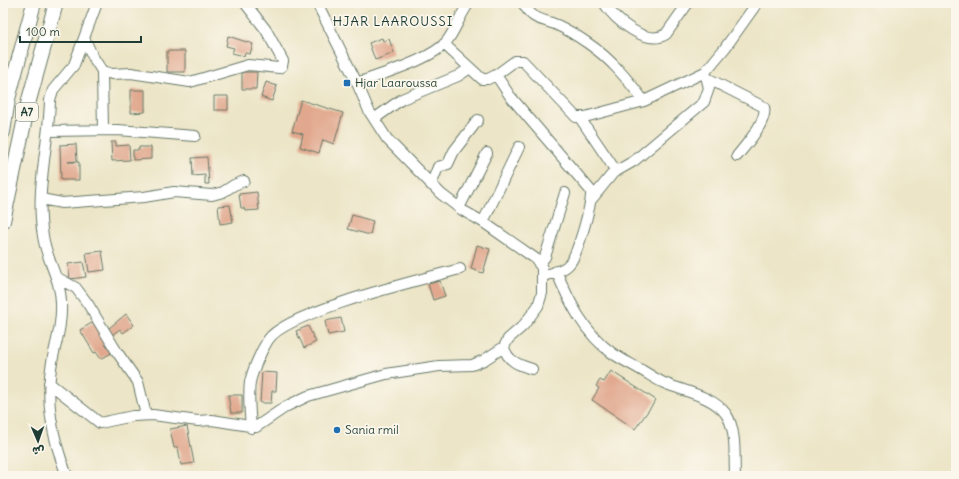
<svg xmlns="http://www.w3.org/2000/svg" width="959" height="479" font-family="Delius,'Playpen Sans Arabic',sans-serif">
	<rect width="100%" height="100%" fill="#fbf7ec"/>
	<filter id="ink" filterUnits="userSpaceOnUse"><feTurbulence type="fractalNoise" baseFrequency=".025" numOctaves="2"/><feDisplacementMap in="SourceGraphic" scale="8" xChannelSelector="R" yChannelSelector="G"/><feConvolveMatrix kernelMatrix="1 2 1 2 8 2 1 2 1" color-interpolation-filters="sRGB"/></filter>
	<filter id="wash" filterUnits="userSpaceOnUse"><feTurbulence type="fractalNoise" baseFrequency=".012" numOctaves="4" result="noise"/><feDisplacementMap in="SourceGraphic" scale="16" xChannelSelector="R" yChannelSelector="G"/><feGaussianBlur stdDeviation="0.9" result="paint"/><feColorMatrix in="noise" values="0 0 0 0 0 0 0 0 0 0 0 0 0 0 0 0 0 1.4 0 .05"/><feComposite in="paint" operator="in"/></filter>
	<g filter="url(#wash)">
		<rect width="100%" height="100%" fill="#ece5c7"/>
		<g id="blocks">
			<!-- building -->
			<path fill="#e1a88e" d="M 228,36 L 253,44 L 250,54 L 245,53 L 244,56 L 232,53 L 234,48 L 226,46 Z
				M 382,38 L 383,41 L 389,39 L 394,53 L 375,60 L 369,43 Z
				M 167,51 L 185,51 L 185,72 L 167,72 Z
				M 242,72 L 257,72 L 256,89 L 242,89 Z
				M 266,82 L 277,86 L 272,101 L 261,97 Z
				M 131,90 L 145,90 L 145,112 L 131,113 Z
				M 214,96 L 228,96 L 228,110 L 214,110 Z
				M 301,100 L 343,113 L 334,144 L 323,140 L 319,153 L 300,147 L 303,134 L 292,131 Z
				M 111,142 L 116,142 L 116,146 L 129,145 L 130,160 L 112,161 Z
				M 76,144 L 77,161 L 68,162 L 79,162 L 79,180 L 61,180 L 60,145 Z
				M 139,147 L 151,147 L 151,159 L 133,160 L 133,150 L 139,150 Z
				M 207,157 L 209,184 L 205,184 L 205,175 L 193,176 L 192,158 Z
				M 257,192 L 259,210 L 245,211 L 244,208 L 241,208 L 239,194 Z
				M 230,205 L 233,222 L 220,224 L 218,206 Z
				M 352,215 L 373,221 L 370,235 L 348,229 Z
				M 477,245 L 490,249 L 483,273 L 471,269 Z
				M 102,251 L 105,270 L 89,272 L 86,253 Z
				M 83,262 L 86,277 L 70,279 L 68,264 Z
				M 440,281 L 445,296 L 433,300 L 428,284 Z
				M 126,314 L 134,325 L 123,333 L 120,329 L 112,335 L 108,329 Z
				M 341,318 L 344,332 L 328,335 L 325,321 Z
				M 95,321 L 113,352 L 101,359 L 96,352 L 94,353 L 80,330 Z
				M 308,326 L 316,342 L 304,348 L 296,331 Z
				M 611,371 L 656,400 L 635,429 L 592,400 L 599,388 L 596,386 L 600,380 L 604,382 Z
				M 262,372 L 277,373 L 276,391 L 272,391 L 271,403 L 260,403 Z
				M 228,395 L 242,395 L 242,413 L 231,413 Z
				M 187,426 L 194,463 L 181,465 L 178,447 L 174,448 L 170,429 Z"/>
		</g>
	</g>
	<g filter="url(#ink)">
		<use href="#blocks" fill-opacity="0" stroke="#677867" stroke-width="1"/>
		<g fill="none" stroke-linecap="round" stroke-linejoin="round">
			<defs>
				<path id="minor" d="M 523,3 C 533,21 540,18 557,25 C 568,30 579,37 589,44 C 611,59 628,80 644,101 L 585,117 L 576,117 L 523,61 L 515,61 L 496,75 L 510,96 L 591,191 C 592,204 578,253 570,263 C 564,271 552,273 543,276
					M 604,3 C 615,20 647,47 666,34 L 688,3
					M 85,40 L 93,57 L 102,71 L 112,74 L 131,73 L 190,82 L 248,65 L 279,68 L 282,66 L 283,61 L 266,30 L 245,3
					M 444,44 L 482,79 L 488,79 L 496,75
					M 102,71 L 103,130
					M 707,78 L 764,107 C 768,121 745,146 737,156
					M 357,83 C 381,74 432,60 447,41 C 456,29 460,15 469,3
					M 644,101 L 705,72
					M 580,118 L 616,171
					M 374,119 L 402,99 L 458,76 L 470,68
					M 48,131 L 118,130 L 195,136
					M 431,185 L 438,167 L 448,164 L 454,151 L 478,120
					M 41,199 L 62,203 L 144,197 L 174,192 L 212,195 L 223,192 L 234,185 L 244,181
					M 591,200 L 613,173 L 634,161 L 704,102 L 709,88 L 705,72 L 725,48 L 757,3
					M 459,208 L 487,153
					M 483,222 L 519,147
					M 539,264 L 545,257 L 565,193
					M 556,271 C 569,301 584,333 612,353 C 622,360 633,365 643,371 C 650,375 657,380 664,383 C 683,391 713,396 726,414 C 737,430 734,457 735,476
					M 56,277 L 76,288 L 88,304 L 117,352 L 138,382 L 146,415
					M 504,347 C 507,361 519,365 532,369
					M 49,383 L 100,423 L 133,416 L 153,415 L 198,421 L 212,420 L 256,427 L 287,406 L 308,396 L 386,374 L 439,366 L 472,365 L 484,360 L 504,347 L 508,339 L 523,326 L 538,306 L 542,293 L 542,268 L 536,259 L 483,222 L 462,210 L 441,194 L 387,139 L 369,111 L 357,83 L 317,3
					M 251,428 C 250,413 248,397 250,382 C 253,369 261,351 268,340 C 285,312 423,279 460,269
					M 67,476 C 52,437 44,399 53,357 C 57,339 62,323 61,303 C 61,280 46,259 43,236 C 35,191 49,144 50,100 L 53,90 L 74,65 L 97,3"/>
				<path id="highway" d="M 3,132 L 8,99 L 34,3
					M 3,221 L 29,100 L 56,3"/>
			</defs>
			<!-- minor casing -->
			<use href="#minor" stroke="#677867" stroke-width="12"/>
			<!-- highway casing -->
			<use href="#highway" stroke="#677867" stroke-width="16"/>
			<!-- minor -->
			<use href="#minor" stroke="#fff" stroke-width="10"/>
			<!-- highway -->
			<use href="#highway" stroke="#fff" stroke-width="14"/>
		</g>
	</g>
	<!-- markers -->
	<g fill="#1f6fb2" stroke="#fbf7ec" stroke-width="1.5">
		<rect x="343" y="79" width="8" height="8" rx="2"/>
		<circle cx="337" cy="430" r="4"/>
	</g>
	<g text-anchor="middle" stroke-width="3.5" stroke-linejoin="round" paint-order="stroke">
		<!-- shield labels -->
		<rect fill="#fbf7ec" stroke="#61756b" stroke-width="1" x="16" y="103" width="22" height="18" rx="3"/>
		<g font-size="11" font-weight="bold" fill="#1f3d34">
			<text x="27" y="116">A7</text>
		</g>
		<!-- poi labels -->
		<g font-size="12" fill="#1f3d34" stroke="#fbf7ec" text-anchor="start">
			<text x="355" y="87">Hjar Laaroussa</text>
			<text x="345" y="434">Sania rmil</text>
		</g>
		<!-- neighbourhood labels -->
		<g font-size="13" letter-spacing="1" fill="#1f3d34" stroke="#fbf7ec">
			<text x="393" y="26">HJAR LAAROUSSI</text>
		</g>
	</g>
	<!-- margin -->
	<rect width="959" height="479" fill="none" stroke="#fbf7ec" stroke-width="16"/>
	<!-- north arrow -->
	<g transform="translate(38 441) rotate(178)" stroke="#fbf7ec" stroke-width="3" paint-order="stroke">
	<path d="M0-3L7 15L0 10L-7 15Z" fill="#1f3d34"/>
	<text y="-6" font-size="11" font-weight="bold" text-anchor="middle" fill="#1f3d34">ش</text>
	</g>
	<!-- scale -->
	<path d="M20 36v6h121v-6" fill="none" stroke="#1f3d34" stroke-width="2"/>
	<text x="26" y="36" font-size="12" fill="#1f3d34" stroke="#fbf7ec" stroke-width="3" paint-order="stroke">100 m</text>
</svg>
